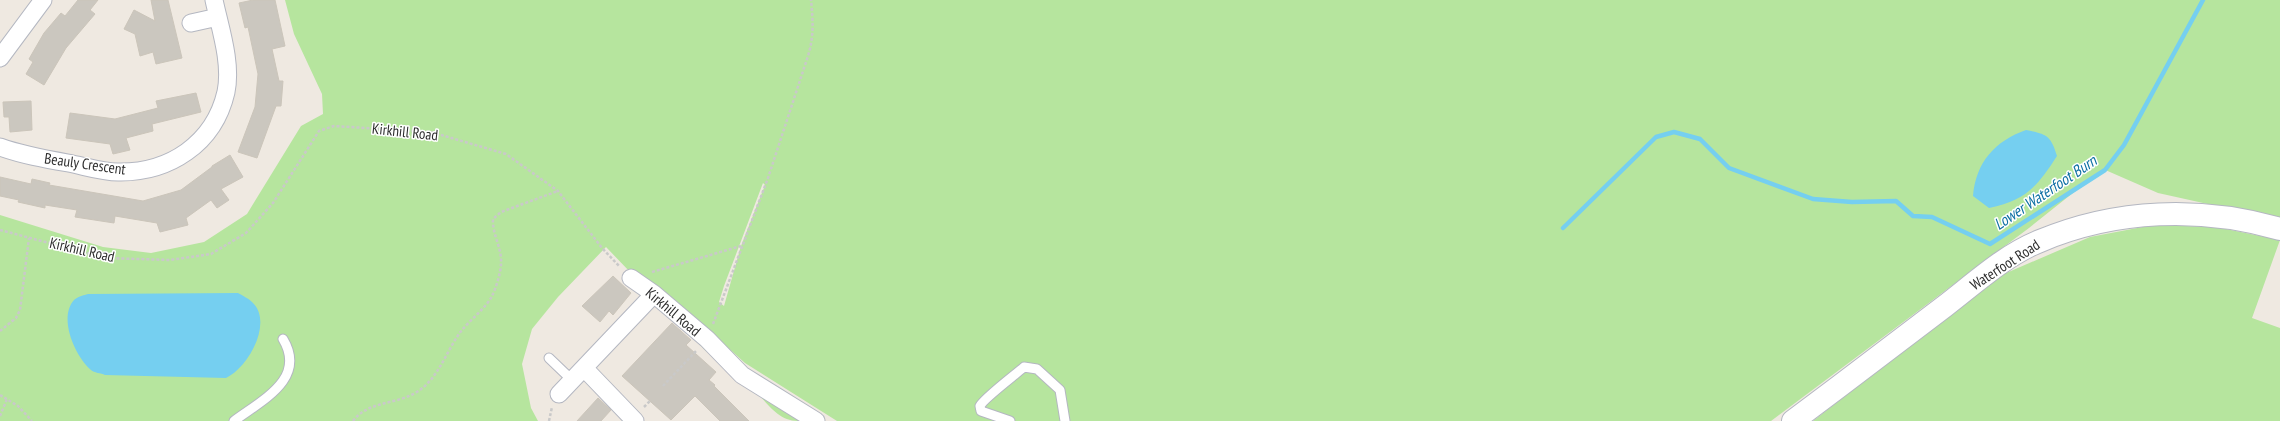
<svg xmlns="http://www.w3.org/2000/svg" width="2280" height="421" font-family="'PT Sans Narrow',sans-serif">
	<rect width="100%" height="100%" fill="#efe9e1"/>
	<!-- green -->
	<path fill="#b6e59e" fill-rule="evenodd" d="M 285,0 L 2280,0 L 2280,220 L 2158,193 L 2103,169 L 2029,228 L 1771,421 L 837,421 L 745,363 L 716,337 L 706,351 L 606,247 L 558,297 L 532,329 L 522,364 L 531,408 L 538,421 L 0,421 L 0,215 L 103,247 L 151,253 L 204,242 L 247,214 L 301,126 L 323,114 L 322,94 L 294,34 ZM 763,183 L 765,185 L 741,246 L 724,306 L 719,302 L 724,286 Z
		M 2153,225 L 2216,227 L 2280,240 L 2252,318 L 2280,328 L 2280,421 L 1813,421 L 1997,277 L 2090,237 Z
		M 759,395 L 801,418 L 798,421 C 780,421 770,407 759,395 Z"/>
	<!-- water -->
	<path fill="#75cff0" d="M 2026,130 C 2046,134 2051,135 2057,156 C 2037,187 2026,200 1989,208 L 1973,196 C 1976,162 1995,141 2026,130 Z
		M 238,293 C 243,296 248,298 252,302 C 274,322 248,368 226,378 L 105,375 C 101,373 94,373 91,370 C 75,356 58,318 74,300 C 77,297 84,295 88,294 Z"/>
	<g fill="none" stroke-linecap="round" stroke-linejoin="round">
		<!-- stream -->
		<path stroke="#75cff0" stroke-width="4.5" d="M 1563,228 L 1656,137 L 1674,132 L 1700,139 L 1729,168 L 1813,199 L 1852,202 L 1896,201 L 1913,216 L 1932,217 L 1990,244 L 2105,170 L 2124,145 L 2203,0"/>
	</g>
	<!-- building -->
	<path fill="#cbc7bf" stroke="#cbc5ba" d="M 78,0 L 98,0 L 90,10 L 95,14 L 66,48 L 44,85 L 26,74 L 33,62 L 29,59 L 44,33 L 61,13 L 65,16 Z
		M 151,0 L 168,0 L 182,58 L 156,64 L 153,52 L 140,56 L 135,34 L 124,29 L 134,10 L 155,21 Z
		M 253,0 L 275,0 L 285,46 L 272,49 L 279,81 L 283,81 L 281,106 L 276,106 L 257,158 L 238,152 L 255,107 L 258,74 L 248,27 L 245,28 L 239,3 Z
		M 196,93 L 201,112 L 152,124 L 153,131 L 126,138 L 130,150 L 113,154 L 110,144 L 66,138 L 70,113 L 115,119 L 158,108 L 156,101 Z
		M 31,101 L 32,130 L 10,132 L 9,117 L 4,117 L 3,102 Z
		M 230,155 L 243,177 L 221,189 L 229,200 L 217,208 L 211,200 L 186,218 L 188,225 L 160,232 L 157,223 L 115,216 L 114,223 L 75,217 L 77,210 L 45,205 L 45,208 L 18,202 L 19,200 L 0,196 L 0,177 L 31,184 L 32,179 L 50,183 L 49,185 L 143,201 L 181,190 L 212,167 L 212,166 Z
		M 613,276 L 631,293 L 613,315 L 609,311 L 600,322 L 582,306 Z
		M 672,323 L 691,340 L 686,345 L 716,372 L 709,380 L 715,385 L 714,386 L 749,421 L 720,421 L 695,396 L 671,420 L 622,376 Z
		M 598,398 L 611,410 L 601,421 L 577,421 Z"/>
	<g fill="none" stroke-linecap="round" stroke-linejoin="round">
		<defs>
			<path id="service" d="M 549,358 L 573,381
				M 234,421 C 262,400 307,379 283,339
				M 1010,421 L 981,411 L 980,406 C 983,399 1015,375 1024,367 L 1037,369 L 1060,390 L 1065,421"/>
			<path id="minor" d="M 191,23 L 218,17
				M 0,58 L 43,0
				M 0,147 C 22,155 45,159 68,163 C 84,166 102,172 118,172 C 169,173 214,144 226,92 C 232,63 220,28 214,0
				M 631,278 L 654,294 L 707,339 L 742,375 L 816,421
				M 585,369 L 635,421
				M 559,394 L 654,294"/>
			<path id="tertiary" d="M 1793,421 C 1844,383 1895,344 1945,306 C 1975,283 2005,255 2040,241 C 2116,209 2201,206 2280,229"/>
		</defs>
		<!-- service casing -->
		<use href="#service" stroke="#b4b7c1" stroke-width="11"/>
		<!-- minor casing -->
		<use href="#minor" stroke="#b4b7c1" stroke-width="19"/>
		<!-- tertiary casing -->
		<use href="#tertiary" stroke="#b4b7c1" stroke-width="24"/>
		<!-- path -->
		<path stroke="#c9c9c9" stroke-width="2.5" stroke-dasharray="3 2" stroke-linecap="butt" d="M 0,230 L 106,258 L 170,260 L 211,254 L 246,233 L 273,203 L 319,131 L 334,126 L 431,132 L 506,154 L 558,191 L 602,248 L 620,267
			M 652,272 L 741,246
			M 713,324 L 768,178 L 808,56 C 814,37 813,20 811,0
			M 0,331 L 16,318 L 20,310 L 29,238
			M 663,386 L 697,350
			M 0,395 L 18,406 L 32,421
			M 644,407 L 650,401
			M 0,416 L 7,399
			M 353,421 C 368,401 394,405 415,393 C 439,380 446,350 462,330 C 471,319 486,308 492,296 C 496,288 501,272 501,263 C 502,248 492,234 493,219 L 501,212 L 558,191
			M 549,421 L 552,407"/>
		<!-- service -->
		<use href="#service" stroke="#fff" stroke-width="9"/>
		<!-- minor -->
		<use href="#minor" stroke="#fff" stroke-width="17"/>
		<!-- tertiary -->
		<use href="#tertiary" stroke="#fff" stroke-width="22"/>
	</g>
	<g text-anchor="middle" stroke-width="3" stroke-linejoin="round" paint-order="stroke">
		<!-- street labels -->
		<g font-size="15" fill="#2e2e2e" stroke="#fff">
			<text transform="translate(405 132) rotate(6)" y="5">Kirkhill Road</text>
			<text transform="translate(85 164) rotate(8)" y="5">Beauly Crescent</text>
			<text transform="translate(82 250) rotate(13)" y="5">Kirkhill Road</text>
			<text transform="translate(2005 265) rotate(-33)" y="5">Waterfoot Road</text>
			<text transform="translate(673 312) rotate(40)" y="5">Kirkhill Road</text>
		</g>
		<!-- water labels -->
		<g font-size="16" font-style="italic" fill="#0d6fa3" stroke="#fff">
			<text transform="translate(2045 192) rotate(-34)" y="6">Lower Waterfoot Burn</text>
		</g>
	</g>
</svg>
